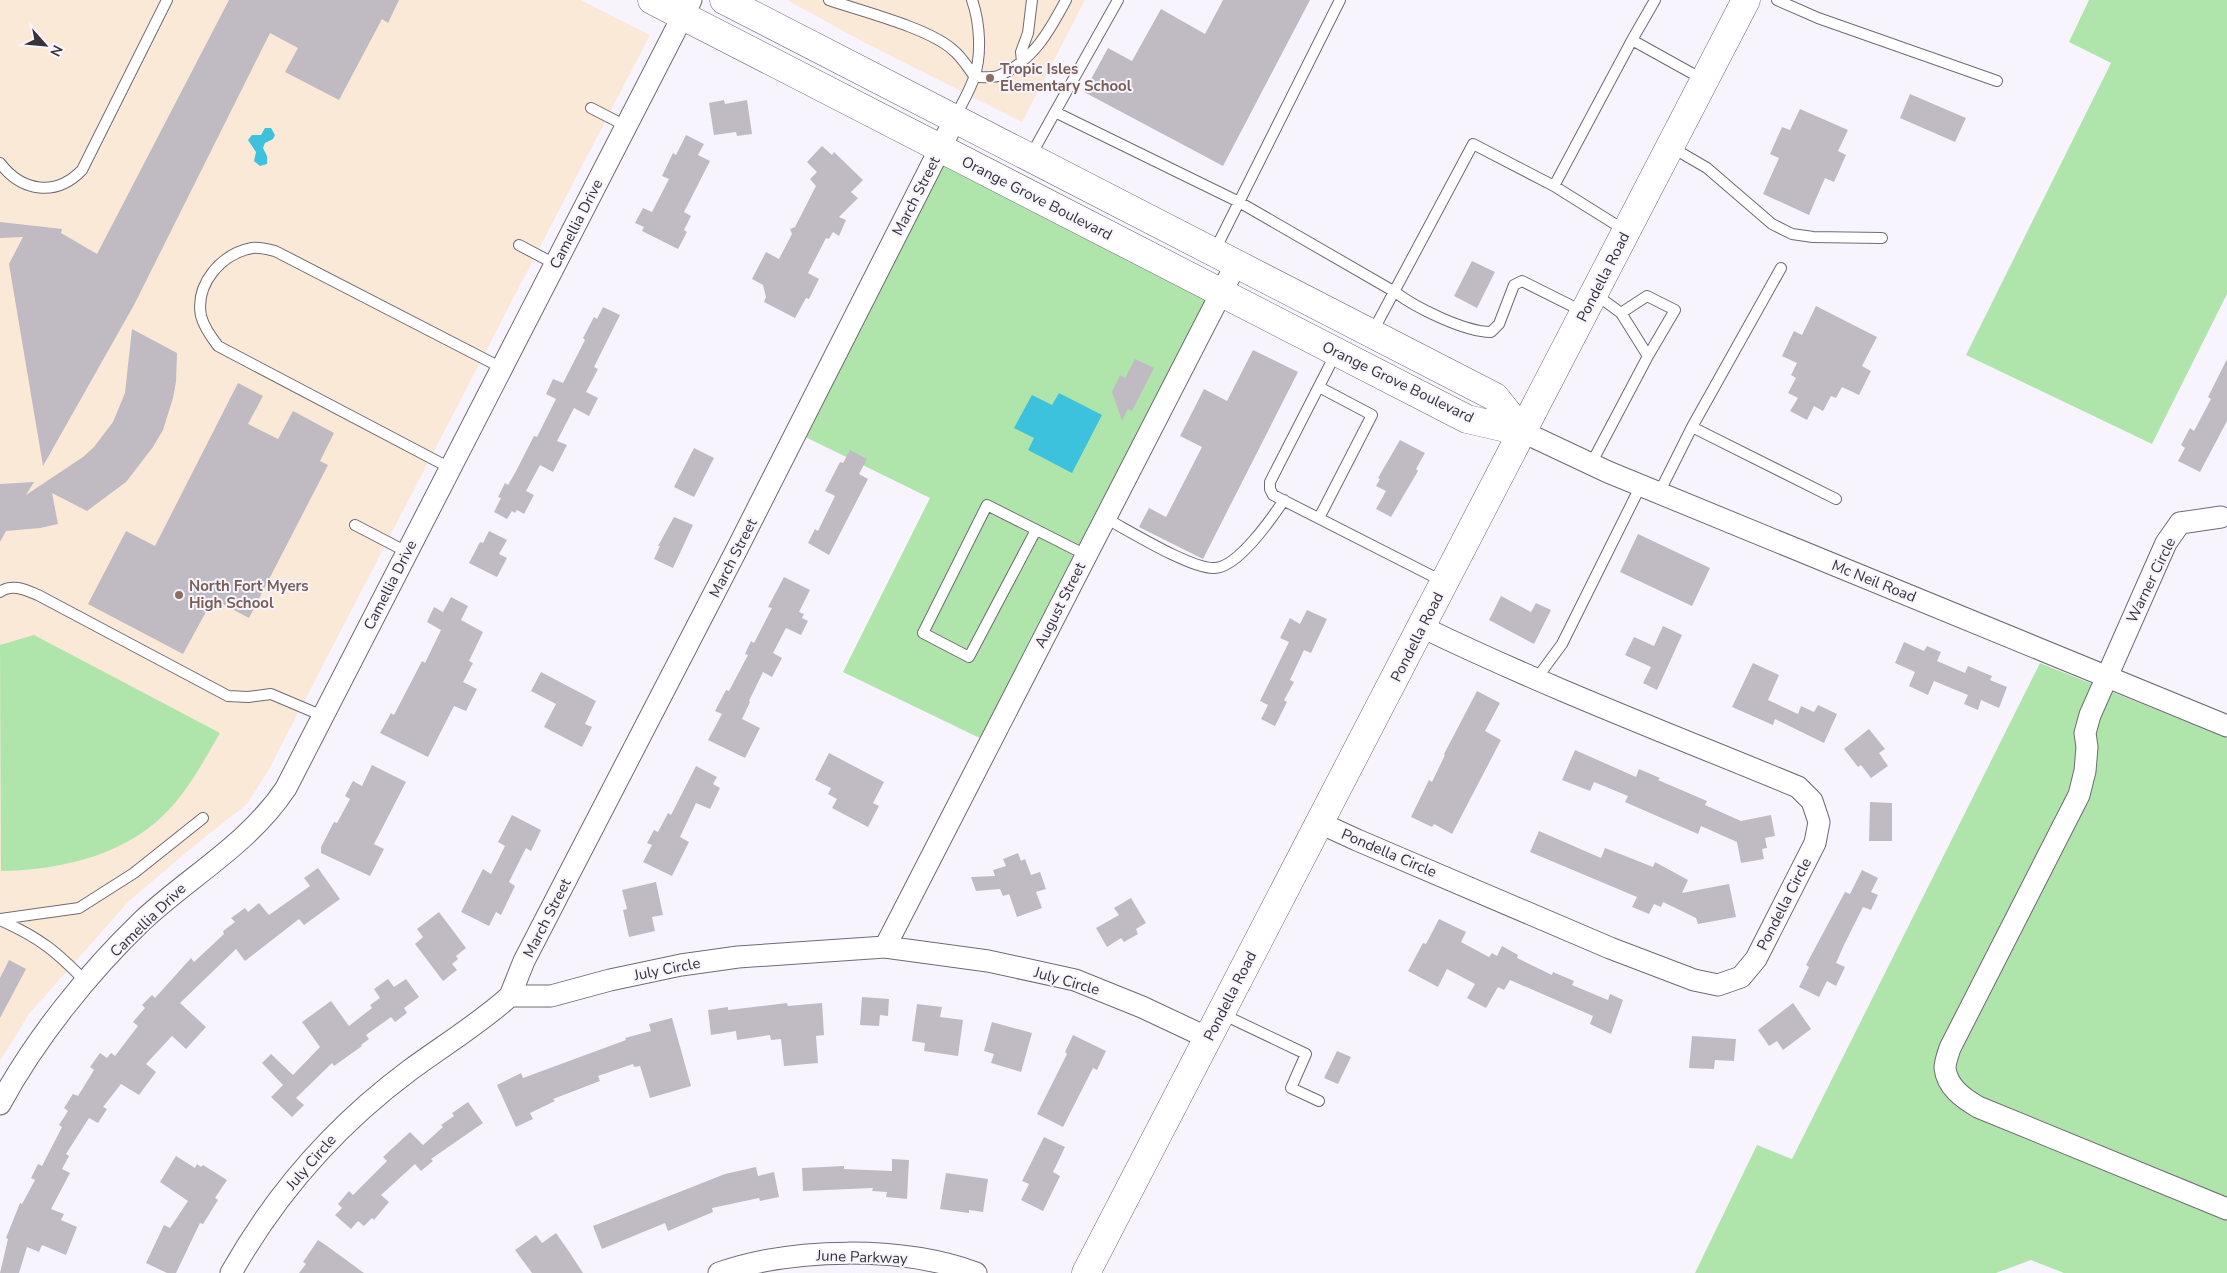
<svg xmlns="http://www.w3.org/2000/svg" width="2227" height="1273" font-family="'Nunito Sans',sans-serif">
	<rect width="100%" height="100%" fill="#f8f4fe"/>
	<!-- education -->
	<path fill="#fae9d7" d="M 0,0 L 581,0 L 650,35 L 268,771 L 247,804 L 194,846 L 129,901 L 29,1014 L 0,1061 Z
		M 787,0 L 1085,0 L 1022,122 L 867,44 Z"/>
	<!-- green -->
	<path fill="#afe5ab" d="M 2089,0 L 2227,0 L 2227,294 L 2152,444 L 1966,355 L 2111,63 L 2069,42 Z
		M 929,153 L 1212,299 L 992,744 L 843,672 L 930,498 L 791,430 Z
		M 34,635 L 220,733 C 206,757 193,782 174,804 C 132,854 63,870 1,871 L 0,645 Z
		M 2040,663 L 2227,738 L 2227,1273 L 2064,1273 L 2031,1260 L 1996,1273 L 1695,1273 L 1757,1145 L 1792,1159 Z"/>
	<!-- water -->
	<path fill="#3cc2dc" d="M 265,128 L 271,128 L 275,135 L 273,139 L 265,143 L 263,148 L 267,156 L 267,164 L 260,166 L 254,161 L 256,152 L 248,140 L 252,135 L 261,135 Z
		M 1059,393 L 1102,415 L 1072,473 L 1028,450 L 1034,438 L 1014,428 L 1032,395 L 1052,405 Z"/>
	<!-- building -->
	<path fill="#c0bac3" d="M 229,0 L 399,0 L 388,23 L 382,19 L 339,100 L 285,72 L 298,48 L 270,33 L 134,305 L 43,466 L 9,264 L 23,237 L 0,238 L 0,222 L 62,229 L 61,233 L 97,254 Z
		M 1223,0 L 1310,0 L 1223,166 L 1084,92 L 1108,48 L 1132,61 L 1161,9 L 1205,34 Z
		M 1910,94 L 1966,118 L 1955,142 L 1900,118 Z
		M 724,100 L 725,104 L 747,100 L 752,134 L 737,136 L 736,132 L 714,135 L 709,103 Z
		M 1800,109 L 1848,130 L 1838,151 L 1846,155 L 1834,182 L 1825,178 L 1809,215 L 1763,194 L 1779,158 L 1770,154 L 1782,127 L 1790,130 Z
		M 686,135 L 704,144 L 698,155 L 710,161 L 684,212 L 691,216 L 684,230 L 687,232 L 678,249 L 642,231 L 644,227 L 635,223 L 643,208 L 652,212 L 669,179 L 662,176 L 673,153 L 676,155 Z
		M 822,146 L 832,155 L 834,152 L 863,180 L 851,192 L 858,198 L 839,217 L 846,220 L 839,236 L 833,232 L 829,239 L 826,238 L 808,273 L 819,279 L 809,299 L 806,298 L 795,318 L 764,302 L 766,297 L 763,285 L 752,279 L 766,252 L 779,259 L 792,234 L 790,229 L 795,227 L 816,186 L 810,179 L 817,172 L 807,162 Z
		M 1472,261 L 1495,272 L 1477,308 L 1454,296 Z
		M 1816,306 L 1877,337 L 1862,366 L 1871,371 L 1859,395 L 1842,387 L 1836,398 L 1831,396 L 1823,411 L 1814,406 L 1807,420 L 1790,411 L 1798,398 L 1788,393 L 1796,378 L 1791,375 L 1797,363 L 1782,356 L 1794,331 L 1802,335 Z
		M 603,307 L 620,315 L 594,367 L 598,369 L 586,392 L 598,398 L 589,416 L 574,408 L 557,441 L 567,445 L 553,472 L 540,465 L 526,491 L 534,495 L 524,514 L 517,510 L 515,513 L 512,511 L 507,519 L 494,512 L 501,498 L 498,497 L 505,483 L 508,485 L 515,473 L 534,436 L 537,437 L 556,399 L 546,394 L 553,379 L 563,383 L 585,340 L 583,338 L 594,317 L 597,319 Z
		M 132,329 L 177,353 L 176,382 L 173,398 L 163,430 L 153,447 L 126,482 L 87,511 L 52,493 L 58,524 L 40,528 L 6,531 L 0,542 L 0,484 L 34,482 L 26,495 L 83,457 L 94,447 L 113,422 L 125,393 Z
		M 1253,350 L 1298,372 L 1203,559 L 1139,527 L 1149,508 L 1166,517 L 1202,447 L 1180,436 L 1204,389 L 1227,401 Z
		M 1135,359 L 1154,368 L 1132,411 L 1128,409 L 1122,421 L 1112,392 L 1120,375 L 1125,378 Z
		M 2227,359 L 2227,421 L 2200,472 L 2178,461 L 2185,448 L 2181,445 L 2190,428 L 2194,431 L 2211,399 L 2208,397 Z
		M 238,383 L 263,396 L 248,424 L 278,439 L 293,411 L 334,433 L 320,461 L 328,465 L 249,618 L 213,599 L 183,654 L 88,604 L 126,531 L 155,546 Z
		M 1400,440 L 1425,453 L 1416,469 L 1418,471 L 1391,517 L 1376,509 L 1386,491 L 1376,486 L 1380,479 L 1378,478 Z
		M 694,448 L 714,458 L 694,497 L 674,487 Z
		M 850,450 L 867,459 L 859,474 L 868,479 L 829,555 L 808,543 L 815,529 L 818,531 L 835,496 L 825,491 L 840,462 L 843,463 Z
		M 674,517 L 693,525 L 673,568 L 654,559 L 660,546 L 658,546 Z
		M 489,531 L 507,540 L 499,554 L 507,558 L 497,577 L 469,563 L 480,542 L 483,543 Z
		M 1638,534 L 1710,568 L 1692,606 L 1620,572 Z
		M 784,577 L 810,590 L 799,612 L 804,614 L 802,618 L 808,621 L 801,635 L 786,628 L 773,653 L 782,658 L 772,677 L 763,672 L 749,701 L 750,702 L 742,719 L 760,728 L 745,758 L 708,740 L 722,714 L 715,711 L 726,690 L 729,691 L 748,655 L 745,654 L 751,641 L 754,643 L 772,608 L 768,607 Z
		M 1501,596 L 1531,612 L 1536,603 L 1551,610 L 1534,644 L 1489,620 Z
		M 451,597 L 468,606 L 461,620 L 483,632 L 469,661 L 473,663 L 463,682 L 477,689 L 466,711 L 454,706 L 428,757 L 380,733 L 391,713 L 394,715 L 422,661 L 425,663 L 441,630 L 427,622 L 434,607 L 443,612 Z
		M 1307,610 L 1327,619 L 1311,653 L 1304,650 L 1290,680 L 1294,682 L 1284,700 L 1287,702 L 1275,726 L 1261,719 L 1268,705 L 1260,701 L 1289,642 L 1280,638 L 1290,618 L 1300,624 Z
		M 1663,626 L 1682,635 L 1657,690 L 1643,683 L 1651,667 L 1625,655 L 1634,637 L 1654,646 Z
		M 1904,642 L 1924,651 L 1927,646 L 1941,652 L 1937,661 L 1965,673 L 1968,666 L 1992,676 L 1990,680 L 2007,687 L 1999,708 L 1981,700 L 1978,710 L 1964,704 L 1968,695 L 1934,681 L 1928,695 L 1909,686 L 1915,672 L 1895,663 Z
		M 1753,663 L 1779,675 L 1768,700 L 1798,714 L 1801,706 L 1814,712 L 1818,705 L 1837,714 L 1824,743 L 1775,719 L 1773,725 L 1732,707 Z
		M 541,672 L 596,701 L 585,724 L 592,727 L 582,747 L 544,727 L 556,704 L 531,691 Z
		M 1477,691 L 1500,703 L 1485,731 L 1501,740 L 1452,834 L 1434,824 L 1432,827 L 1411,817 L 1429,780 L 1432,782 L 1445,755 L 1444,754 Z
		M 1869,729 L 1885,749 L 1879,753 L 1888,766 L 1871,778 L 1861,765 L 1858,767 L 1844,749 Z
		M 1575,750 L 1636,777 L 1639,769 L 1660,778 L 1658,780 L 1707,801 L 1705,805 L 1741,821 L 1771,815 L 1775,836 L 1765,838 L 1767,848 L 1762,849 L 1764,859 L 1741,863 L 1737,842 L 1701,826 L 1698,834 L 1625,802 L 1628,796 L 1594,782 L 1590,791 L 1562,780 Z
		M 829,753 L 884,782 L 873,803 L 879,806 L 868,827 L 832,808 L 837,799 L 828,794 L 831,788 L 815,780 Z
		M 372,765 L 406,782 L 374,844 L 384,849 L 370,876 L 321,853 L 321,847 L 334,822 L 337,823 L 350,799 L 345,796 L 353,781 L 362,786 Z
		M 696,766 L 717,777 L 713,784 L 720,788 L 710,809 L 696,803 L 680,837 L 689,842 L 672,876 L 643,862 L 652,845 L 647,843 L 654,830 L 658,832 L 668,813 L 671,815 Z
		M 1870,802 L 1892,803 L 1892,841 L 1869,841 Z
		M 512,815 L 541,830 L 531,851 L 526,848 L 509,882 L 515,886 L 501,915 L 496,912 L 489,926 L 461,912 L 483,869 L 491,874 L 505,846 L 498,842 Z
		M 1539,831 L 1601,858 L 1605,848 L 1653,867 L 1655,862 L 1688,880 L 1682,893 L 1729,884 L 1736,917 L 1698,924 L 1696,918 L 1663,902 L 1661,907 L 1654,904 L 1649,914 L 1632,907 L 1637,897 L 1530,852 Z
		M 1018,853 L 1021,861 L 1025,859 L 1031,875 L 1040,872 L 1046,889 L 1036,892 L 1042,908 L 1017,917 L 1009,894 L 1003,896 L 1000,889 L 976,891 L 971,877 L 995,876 L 993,870 L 1006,866 L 1003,859 Z
		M 318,868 L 340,899 L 304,925 L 299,919 L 245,961 L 236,949 L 180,1003 L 206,1027 L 186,1049 L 172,1036 L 146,1064 L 156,1072 L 139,1095 L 121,1084 L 103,1107 L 107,1109 L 98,1123 L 89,1118 L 66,1154 L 69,1156 L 62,1169 L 70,1173 L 51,1209 L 64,1214 L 61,1220 L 77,1227 L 66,1255 L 42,1245 L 39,1252 L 27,1247 L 19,1273 L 0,1273 L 8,1239 L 6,1238 L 20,1203 L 22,1204 L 35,1180 L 31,1178 L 38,1164 L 42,1166 L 62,1127 L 59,1125 L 68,1111 L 64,1108 L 73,1094 L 78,1096 L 94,1070 L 90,1067 L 100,1053 L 107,1058 L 111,1053 L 115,1056 L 138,1026 L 133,1022 L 145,1008 L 142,1005 L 152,995 L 155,998 L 191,958 L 194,962 L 224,934 L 223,931 L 235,922 L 231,918 L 245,908 L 248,912 L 259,903 L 269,915 L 310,886 L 304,878 Z
		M 1862,870 L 1878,878 L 1871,892 L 1878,895 L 1871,910 L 1863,907 L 1844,945 L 1836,963 L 1845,967 L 1836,986 L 1827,981 L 1819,997 L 1799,987 L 1809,967 L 1806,965 L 1845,892 L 1850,894 Z
		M 656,882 L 663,915 L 652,917 L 655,931 L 629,937 L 623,910 L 627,909 L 622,890 Z
		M 1131,898 L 1146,923 L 1136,929 L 1138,934 L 1124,942 L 1121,938 L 1107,947 L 1096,928 L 1119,915 L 1114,908 Z
		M 439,912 L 466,948 L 456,956 L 458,959 L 452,964 L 457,970 L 443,981 L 415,944 L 423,937 L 417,929 Z
		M 1439,919 L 1466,932 L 1461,942 L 1489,957 L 1492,953 L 1497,956 L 1502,946 L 1518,955 L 1517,958 L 1552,975 L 1553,972 L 1574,981 L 1572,985 L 1608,1000 L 1610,994 L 1623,1000 L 1611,1034 L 1590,1024 L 1593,1016 L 1510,980 L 1504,990 L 1498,987 L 1486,1008 L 1467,998 L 1475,984 L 1447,969 L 1438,987 L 1408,971 L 1423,943 L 1426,944 Z
		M 9,960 L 26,969 L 0,1018 L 0,978 Z
		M 388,979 L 394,987 L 406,979 L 419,997 L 404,1008 L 407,1013 L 395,1022 L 391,1017 L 366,1035 L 369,1039 L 361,1045 L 362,1046 L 334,1066 L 332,1063 L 296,1098 L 304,1105 L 292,1117 L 271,1097 L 283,1085 L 262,1063 L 271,1054 L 293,1075 L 320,1047 L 302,1022 L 331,1001 L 349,1026 L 372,1008 L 370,1005 L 380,998 L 374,989 Z
		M 862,997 L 889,999 L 888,1016 L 880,1015 L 879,1026 L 860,1025 Z
		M 787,1003 L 788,1006 L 822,1003 L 824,1035 L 816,1036 L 818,1063 L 784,1066 L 781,1039 L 771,1040 L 770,1035 L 737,1040 L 736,1031 L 711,1035 L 708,1010 L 728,1007 L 728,1010 Z
		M 1793,1003 L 1811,1029 L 1783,1050 L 1777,1041 L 1769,1046 L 1758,1030 Z
		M 917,1004 L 942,1007 L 940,1017 L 963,1020 L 958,1056 L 924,1051 L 925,1043 L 912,1041 Z
		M 672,1018 L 691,1086 L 650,1098 L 640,1066 L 634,1067 L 633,1064 L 598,1076 L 600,1081 L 553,1099 L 555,1101 L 530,1113 L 533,1119 L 516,1127 L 497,1085 L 521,1073 L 523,1078 L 626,1040 L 625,1038 L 651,1031 L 649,1024 Z
		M 992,1022 L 1032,1033 L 1021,1072 L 991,1063 L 994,1054 L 984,1051 Z
		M 1073,1035 L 1106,1051 L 1097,1070 L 1093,1068 L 1063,1127 L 1037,1114 L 1067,1054 L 1065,1052 Z
		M 1692,1036 L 1736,1039 L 1734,1061 L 1715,1060 L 1714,1069 L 1689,1068 Z
		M 1337,1051 L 1351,1057 L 1338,1084 L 1324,1078 Z
		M 468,1102 L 483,1123 L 431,1159 L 433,1161 L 421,1171 L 415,1164 L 381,1195 L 389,1202 L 374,1220 L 372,1218 L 364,1226 L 358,1221 L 351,1229 L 335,1215 L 342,1208 L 338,1204 L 349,1191 L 353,1195 L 387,1161 L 383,1157 L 410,1132 L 423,1145 L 443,1127 L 441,1125 L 454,1116 L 452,1113 Z
		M 1044,1137 L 1065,1147 L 1053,1172 L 1060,1176 L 1043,1211 L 1021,1200 L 1029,1184 L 1022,1181 Z
		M 176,1156 L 195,1168 L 197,1164 L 201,1167 L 203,1165 L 227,1180 L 215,1198 L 218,1200 L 203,1224 L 200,1223 L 176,1273 L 167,1273 L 146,1263 L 164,1225 L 170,1228 L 188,1201 L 160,1182 Z
		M 892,1159 L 909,1160 L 907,1199 L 886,1197 L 887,1192 L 872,1191 L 873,1188 L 803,1191 L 802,1168 L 844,1166 L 844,1169 L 892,1171 Z
		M 756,1167 L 758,1176 L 774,1172 L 779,1197 L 760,1201 L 759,1198 L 712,1208 L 713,1212 L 668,1231 L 665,1223 L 602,1249 L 593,1226 L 725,1174 Z
		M 946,1173 L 988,1179 L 983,1212 L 969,1210 L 969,1213 L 940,1209 Z
		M 556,1233 L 570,1253 L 583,1273 L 532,1273 L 515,1250 L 536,1235 L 542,1243 Z
		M 318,1240 L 327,1246 L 364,1273 L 299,1273 L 306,1264 L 303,1262 Z"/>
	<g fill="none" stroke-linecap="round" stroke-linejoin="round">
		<defs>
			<path id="lane" d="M 829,0 C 861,11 929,28 953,50 C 962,57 968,68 975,77
				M 1118,0 L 1055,112 L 1239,202 L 1395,292 C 1416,308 1465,332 1491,332 L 1499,324 L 1514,285 L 1522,281 L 1584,312
				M 1655,0 L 1632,40 L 1704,80
				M 1777,0 L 1818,18 L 1997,81
				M 1022,62 L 1021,52 L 1028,33 L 1032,0
				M 975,77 C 981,77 991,78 998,76 C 1033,61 1049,32 1066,0
				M 591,108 L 626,126
				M 955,118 C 961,105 969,92 974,78 C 982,55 980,23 972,0
				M 1671,147 L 1707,168 L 1772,224 L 1792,234 L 1813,237 L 1882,238
				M 1030,157 L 1055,112
				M 0,163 C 22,192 56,197 82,170 L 167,0
				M 1554,186 L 1632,40
				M 519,245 L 555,264
				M 1214,252 L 1340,0
				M 1621,313 L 1647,296 L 1675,310 L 1648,356
				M 1372,333 L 1473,144 L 1554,186 L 1626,231
				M 1336,353 L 1270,482 L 1270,489 L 1273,495 L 1444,582
				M 1692,427 L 1781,268
				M 1591,464 L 1648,356 L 1621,313 L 1595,294
				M 450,468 L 218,346 C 211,337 204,327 201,316 C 195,284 221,254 252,248 C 260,247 267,249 275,251 L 502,368
				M 1659,493 L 1692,427 L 1836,499
				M 1105,518 C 1128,530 1192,570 1215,568 C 1238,567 1272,518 1284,500
				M 1319,518 L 1372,415 L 1319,387
				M 355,525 L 407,552
				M 1036,530 L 969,657 L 923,633 L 987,505 L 1086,555
				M 0,592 C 12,583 26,590 38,595 L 228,696 L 248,697 L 271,694 L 323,716
				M 1537,678 L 1562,644 L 1641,485
				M 0,919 L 79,908 L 134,873 L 203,818
				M 0,920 C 40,938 56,951 86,982
				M 1222,1014 L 1306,1054 L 1291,1088 L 1319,1101"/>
			<path id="street" d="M 1523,432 L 1608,472 L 2227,726
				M 2221,517 L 2180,523 L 2166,543 L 2090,715 L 2085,733 L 2087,747 L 2085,771 L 2079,795 L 1950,1048 C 1948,1054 1945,1062 1945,1068 C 1947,1087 1963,1098 1978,1107 L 2227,1209
				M 1320,823 L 1357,840 L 1610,948 L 1694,980 L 1718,985 L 1741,977 L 1756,959 L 1815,843 L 1819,822 L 1812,801 L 1798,787 C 1672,735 1544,686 1422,627
				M 885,947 L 1236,264
				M 510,996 L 524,961 L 736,551 L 955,119
				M 0,1104 C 35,1039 89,972 142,921 C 190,876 249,844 286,788 L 691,0
				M 231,1273 C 276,1193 336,1125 410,1070 C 444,1045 479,1024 510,996 L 551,996 L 610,980 L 681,965 L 738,957 L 885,947 L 988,961 L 1075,980 L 1142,1007 L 1208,1038
				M 719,1273 C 794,1247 902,1246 976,1273"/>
			<path id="secondary" d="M 652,0 L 1467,419 L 1523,432
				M 724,0 L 1495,397 L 1523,432
				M 1086,1273 L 1746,0"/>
		</defs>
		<!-- lane casing -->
		<use href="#lane" stroke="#6f6b74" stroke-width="12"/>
		<!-- street casing -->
		<use href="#street" stroke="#6f6b74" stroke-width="23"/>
		<!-- secondary casing -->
		<use href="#secondary" stroke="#6f6b74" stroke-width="29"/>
		<!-- lane -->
		<use href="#lane" stroke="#fff" stroke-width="10"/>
		<!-- street -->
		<use href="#street" stroke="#fff" stroke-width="21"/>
		<!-- secondary -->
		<use href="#secondary" stroke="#fff" stroke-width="28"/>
	</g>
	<!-- markers -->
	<g fill="#8d6e63" stroke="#f8f4fe" stroke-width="2">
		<circle cx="990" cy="78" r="5"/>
		<circle cx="179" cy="595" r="5"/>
	</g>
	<g text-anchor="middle" stroke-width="4" stroke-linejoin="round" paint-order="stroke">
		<!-- education labels -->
		<g font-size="15" font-weight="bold" fill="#785e54" stroke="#f8f4fe" text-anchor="start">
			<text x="1000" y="74">Tropic Isles<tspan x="1000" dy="17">Elementary School</tspan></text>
			<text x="189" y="591">North Fort Myers<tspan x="189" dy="17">High School</tspan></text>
		</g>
		<!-- street labels -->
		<g font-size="15" fill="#363438" stroke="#f8f4fe">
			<text transform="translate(916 196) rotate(-63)" y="5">March Street</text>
			<text transform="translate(1037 198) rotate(27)" y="5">Orange Grove Boulevard</text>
			<text transform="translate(576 224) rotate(-63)" y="5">Camellia Drive</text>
			<text transform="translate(1603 277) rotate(-63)" y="5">Pondella Road</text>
			<text transform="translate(1398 382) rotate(26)" y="5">Orange Grove Boulevard</text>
			<text transform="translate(733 558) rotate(-63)" y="5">March Street</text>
			<text transform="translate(2151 580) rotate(-64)" y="5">Warner Circle</text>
			<text transform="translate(1874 581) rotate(22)" y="5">Mc Neil Road</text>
			<text transform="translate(390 585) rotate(-63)" y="5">Camellia Drive</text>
			<text transform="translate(1060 605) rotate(-63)" y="5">August Street</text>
			<text transform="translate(1417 637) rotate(-63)" y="5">Pondella Road</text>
			<text transform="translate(1389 853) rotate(23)" y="5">Pondella Circle</text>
			<text transform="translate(1784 904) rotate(-63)" y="5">Pondella Circle</text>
			<text transform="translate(547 918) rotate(-63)" y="5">March Street</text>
			<text transform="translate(148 920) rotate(-44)" y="5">Camellia Drive</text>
			<text transform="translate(667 969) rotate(-11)" y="5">July Circle</text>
			<text transform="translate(1067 981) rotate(16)" y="5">July Circle</text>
			<text transform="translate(1230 996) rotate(-63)" y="5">Pondella Road</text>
			<text transform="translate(311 1162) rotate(-49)" y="5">July Circle</text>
			<text transform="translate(862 1257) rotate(2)" y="5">June Parkway</text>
		</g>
	</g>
	<!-- north arrow -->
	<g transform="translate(45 45) rotate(117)" stroke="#f8f4fe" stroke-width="4" paint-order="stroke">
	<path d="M0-4L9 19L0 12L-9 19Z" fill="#363438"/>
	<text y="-8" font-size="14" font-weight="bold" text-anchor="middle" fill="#363438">N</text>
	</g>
</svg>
